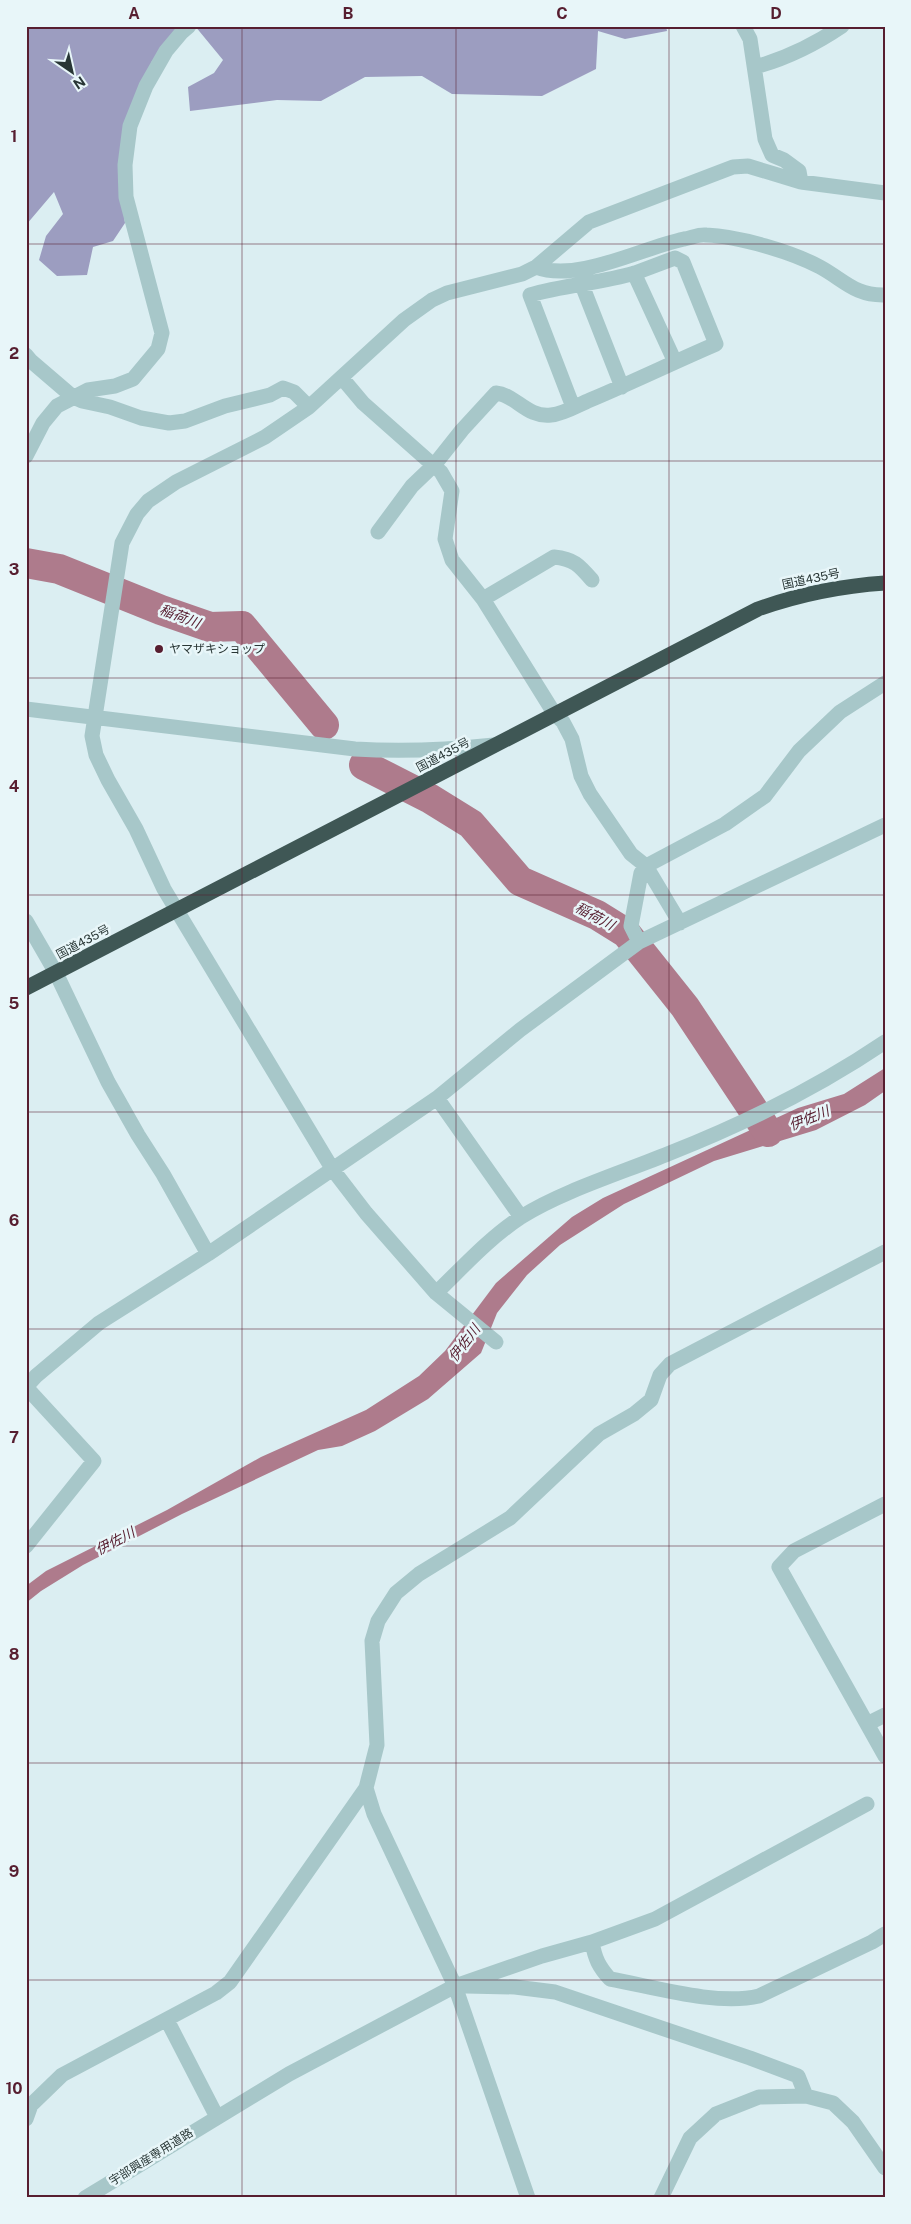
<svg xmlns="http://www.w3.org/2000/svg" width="911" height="2224" font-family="'Public Sans','Noto Sans JP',sans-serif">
	<rect width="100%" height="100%" fill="#dbeef2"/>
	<!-- green -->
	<path fill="#9c9dc0" d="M 26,26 L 185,26 L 152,61 L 118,171 L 125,223 L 113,241 L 93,247 L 87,275 L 57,276 L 39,260 L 46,236 L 63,214 L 54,192 L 26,225 Z
		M 195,26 L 666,26 L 667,31 L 625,39 L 598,31 L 596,69 L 542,96 L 452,94 L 422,76 L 365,77 L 321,101 L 277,100 L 190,111 L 188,87 L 214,73 L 223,60 Z"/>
	<!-- water -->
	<path fill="#ae7b8c" d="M 885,1068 L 885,1091 L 865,1105 L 816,1130 L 714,1161 L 624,1204 L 560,1245 L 527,1275 L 497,1313 L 481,1353 L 428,1399 L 375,1431 L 342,1446 L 318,1450 L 182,1514 L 83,1565 L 41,1591 L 26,1603 L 26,1586 L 46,1571 L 167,1510 L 261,1457 L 366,1410 L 419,1376 L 445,1351 L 496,1283 L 572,1217 L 603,1198 L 798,1108 L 844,1094 Z"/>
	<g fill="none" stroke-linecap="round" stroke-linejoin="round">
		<!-- river -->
		<path stroke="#ae7b8c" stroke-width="30" d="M 26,563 L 59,569 L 161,610 L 210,627 L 242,626 L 324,725
			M 364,765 L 429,798 L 471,824 L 520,881 L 597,915 L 626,933 L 685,1007 L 768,1132"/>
		<!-- minor -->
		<path stroke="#a7c7c9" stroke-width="15" d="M 743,26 L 750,39 L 765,139 L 772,155 L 784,160 L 799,171 L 801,182
			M 755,67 C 788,58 814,45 842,26
			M 536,267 C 577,283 641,248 684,239 C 691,238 699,234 706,235 C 738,236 792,252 820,267 C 844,280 855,296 885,295
			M 634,273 L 675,362
			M 582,285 L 622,387
			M 26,355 L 31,361 L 73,397 L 82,401 L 110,407 L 141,418 L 169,423 L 185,421 L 225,406 L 270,395 L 283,388 L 294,392 L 309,407
			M 342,378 L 363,403 L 441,472 L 452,491 L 445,539 L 452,560 L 483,599 L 554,713 L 563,722 L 572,739 L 581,776 L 590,794 L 631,854 L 646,866 L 680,923
			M 26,456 L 43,423 L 57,406 L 88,390 L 115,386 L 133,379 L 158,349 L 162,333 L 126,197 L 125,165 L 130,126 L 146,86 L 166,51 L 182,32 L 189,26
			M 378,532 L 412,486 L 435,464 L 462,430 L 496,393 C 516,395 527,418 551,415 C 564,414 578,405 590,400 C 633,382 674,362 716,344 L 683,262 L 675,258 C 662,263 648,268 635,273 C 601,283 564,285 530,295 L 573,407
			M 483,599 L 554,557 C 574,559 579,565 592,580
			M 26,709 L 355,749 C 402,752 447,750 494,745
			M 26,921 L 56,973 L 108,1082 L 138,1135 L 163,1174 L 208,1254
			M 639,942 L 631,926 L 641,873 L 646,866 L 725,824 L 765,796 L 799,751 L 840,712 L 885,683
			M 437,1098 L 521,1217
			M 436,1293 C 463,1267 489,1238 521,1217 C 562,1191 624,1172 670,1153 C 746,1123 817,1088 885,1042
			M 496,1342 L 436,1293 L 366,1213 L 333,1170 L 164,889 L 136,829 L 108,780 L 96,755 L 92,736 L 122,543 L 137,514 L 148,501 L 176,482 L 265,437 L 309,407 L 404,320 L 432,300 L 447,293 L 522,274 L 536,267 L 589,222 L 733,167 L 748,166 L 801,182 L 885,193
			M 885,1504 L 794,1551 L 779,1567 L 885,1756
			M 26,1546 L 94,1461 L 26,1387 L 36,1376 L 99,1323 L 208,1254 L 437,1098 L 520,1030 L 639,942 L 885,825
			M 867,1724 L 885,1715
			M 366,1788 L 377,1745 L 372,1641 L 378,1621 L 396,1593 L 419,1574 L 510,1518 L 599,1434 L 634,1414 L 651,1400 L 660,1375 L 670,1364 L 885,1252
			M 592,1942 L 655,1919 L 867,1804
			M 466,1986 L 515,1987 L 555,1992 L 750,2058 L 798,2076 L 806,2096
			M 167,2020 L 217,2117
			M 26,2119 L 31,2105 L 62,2075 L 216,1993 L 230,1982 L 366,1788 L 374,1814 L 455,1986 L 528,2198
			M 85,2198 L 289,2074 L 455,1986 L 542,1956 L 592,1942 C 595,1959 599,1967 610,1979 C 654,1987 717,2006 759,1996 L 872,1942 L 885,1934
			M 661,2198 L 690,2138 L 716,2114 L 759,2097 L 806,2096 L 833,2103 L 853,2122 L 885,2168"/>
		<!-- highway -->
		<path stroke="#3f5755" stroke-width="15" d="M 26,988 L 758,609 C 800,594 841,586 885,583"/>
	</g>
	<!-- grid -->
	<path fill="none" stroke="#571e30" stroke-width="1" stroke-opacity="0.55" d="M 242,26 L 242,2198M 456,26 L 456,2198M 669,26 L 669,2198M 26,244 L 885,244M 26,461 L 885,461M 26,678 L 885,678M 26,895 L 885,895M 26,1112 L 885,1112M 26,1329 L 885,1329M 26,1546 L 885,1546M 26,1763 L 885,1763M 26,1980 L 885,1980"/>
	<!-- markers -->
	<circle fill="#571e30" stroke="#e8f6f9" stroke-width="2" cx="159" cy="649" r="5"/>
	<g text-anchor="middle" stroke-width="5" stroke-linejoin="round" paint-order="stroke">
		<!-- street labels -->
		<g font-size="12" fill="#283635" stroke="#e8f6f9">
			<text transform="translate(811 579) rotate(-12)" y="4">国道435号</text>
			<text transform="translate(443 755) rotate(-28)" y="4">国道435号</text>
			<text transform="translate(83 942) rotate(-28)" y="4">国道435号</text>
			<text transform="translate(151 2157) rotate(-32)" y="4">宇部興産専用道路</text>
		</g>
		<!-- poi labels -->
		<g font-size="12" fill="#283635" stroke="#e8f6f9" text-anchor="start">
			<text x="169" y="653">ヤマザキショップ</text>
		</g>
		<!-- water labels -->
		<g font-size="14" font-style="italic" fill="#571e30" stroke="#e8f6f9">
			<text transform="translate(180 616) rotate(21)" y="5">稲荷川</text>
			<text transform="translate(595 916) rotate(28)" y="5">稲荷川</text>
			<text transform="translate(809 1118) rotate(-22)" y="5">伊佐川</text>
			<text transform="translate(464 1343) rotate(-53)" y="5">伊佐川</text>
			<text transform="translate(115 1541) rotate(-28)" y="5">伊佐川</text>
		</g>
	</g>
	<!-- border -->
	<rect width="911" height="2224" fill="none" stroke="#e8f6f9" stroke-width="55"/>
	<!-- north arrow -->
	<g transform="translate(72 72) rotate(146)" stroke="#e8f6f9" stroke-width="4" paint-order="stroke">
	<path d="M0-4L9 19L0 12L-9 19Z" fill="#283635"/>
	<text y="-8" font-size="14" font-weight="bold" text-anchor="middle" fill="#283635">N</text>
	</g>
	<rect x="28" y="28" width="856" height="2168" fill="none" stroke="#571e30" stroke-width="2"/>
	<g font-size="16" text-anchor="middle" font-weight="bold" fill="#571e30">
		<text x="134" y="19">A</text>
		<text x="348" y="19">B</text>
		<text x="562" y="19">C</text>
		<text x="776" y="19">D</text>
		<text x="14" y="142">1</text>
		<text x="14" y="359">2</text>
		<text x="14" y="575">3</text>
		<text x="14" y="792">4</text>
		<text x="14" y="1009">5</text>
		<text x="14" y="1226">6</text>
		<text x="14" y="1443">7</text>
		<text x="14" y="1660">8</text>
		<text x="14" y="1877">9</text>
		<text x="14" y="2094">10</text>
	</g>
</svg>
